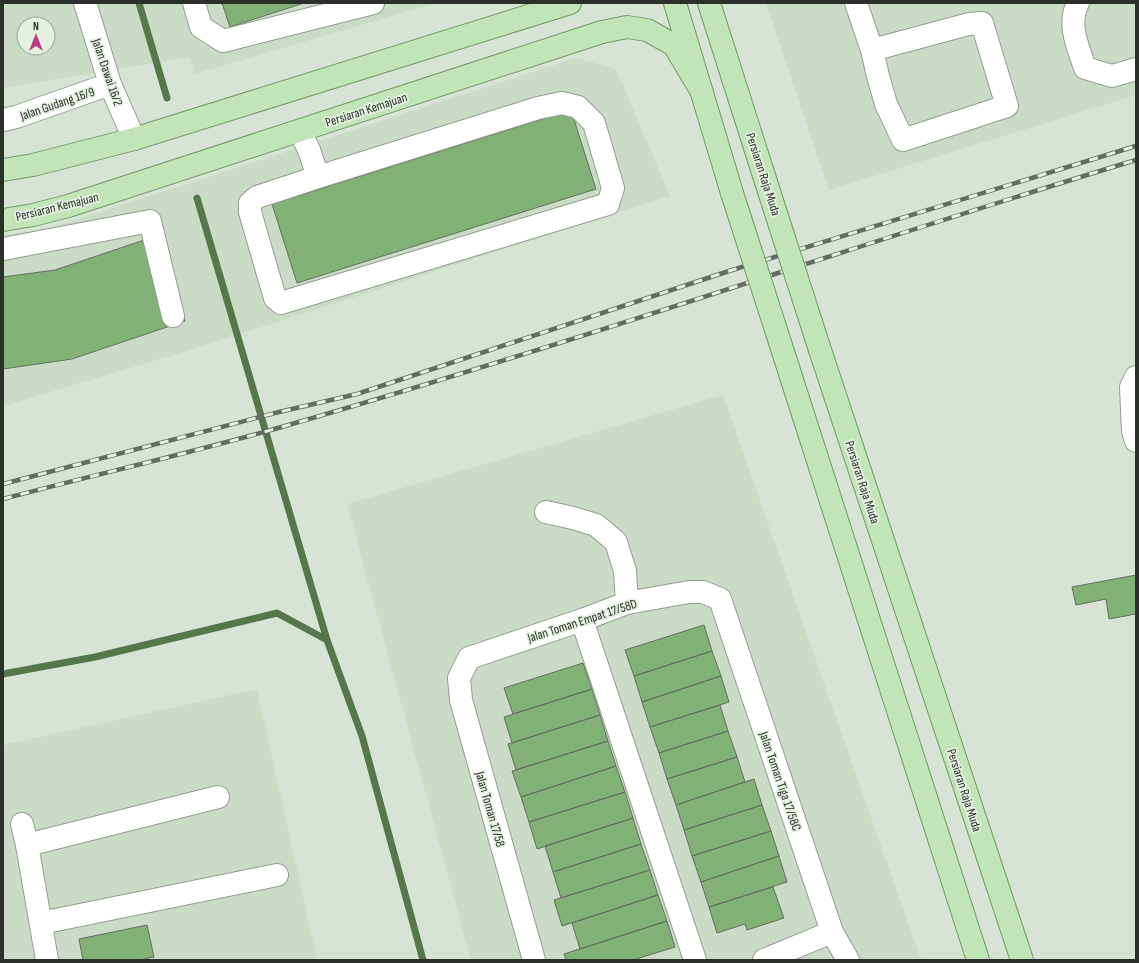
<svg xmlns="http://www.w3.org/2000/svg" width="1139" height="963" font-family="'Sofia Sans Condensed',sans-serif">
	<rect width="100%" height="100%" fill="#d7e3d4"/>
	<!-- built -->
	<path fill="#cadbc6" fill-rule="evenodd" d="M 3,3 L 436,3 L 194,74 L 190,57 L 3,88 ZM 24,24 L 48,24 L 48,48 L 24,48 Z
		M 766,3 L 1136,3 L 1136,95 L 829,190 Z
		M 576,58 L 616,69 L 670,196 L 180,353 L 3,406 L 3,235 L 54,227 Z
		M 723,395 L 921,960 L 471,960 L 347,504 Z
		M 257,689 L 317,960 L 3,960 L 3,745 Z"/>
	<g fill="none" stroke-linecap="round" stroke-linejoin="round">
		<!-- stream -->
		<path stroke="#54774c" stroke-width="7" d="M 139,3 L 167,98
			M 197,198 L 327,640 L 362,736 L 423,960
			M 3,674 L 95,657 L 277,613 L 327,640"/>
	</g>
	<!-- building -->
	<path fill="#82b176" stroke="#646f62" d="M 222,3 L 304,3 L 230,27 Z
		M 571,110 L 596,189 L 297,283 L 272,204 Z
		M 156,236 L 185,321 L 72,359 L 3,369 L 3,277 L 55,270 Z
		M 1136,575 L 1136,614 L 1109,619 L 1106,599 L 1076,605 L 1072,587 Z
		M 704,625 L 712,651 L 634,676 L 625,650 Z
		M 712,651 L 721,676 L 642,702 L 634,676 Z
		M 583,663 L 592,689 L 513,714 L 504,688 Z
		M 721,676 L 729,702 L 650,727 L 642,702 Z
		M 592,689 L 600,715 L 512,743 L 504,717 Z
		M 720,705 L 728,731 L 659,753 L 650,727 Z
		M 600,715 L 608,741 L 516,770 L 508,744 Z
		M 728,731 L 737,757 L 667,779 L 659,753 Z
		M 608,741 L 616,766 L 521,797 L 512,771 Z
		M 737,757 L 745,782 L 676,805 L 667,779 Z
		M 616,766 L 625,792 L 529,822 L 521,797 Z
		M 754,779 L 762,805 L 684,830 L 676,805 Z
		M 625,792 L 633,818 L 537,849 L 529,822 Z
		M 762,805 L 771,831 L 692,856 L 684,830 Z
		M 633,818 L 641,844 L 553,872 L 545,846 Z
		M 771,831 L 779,856 L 701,882 L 692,856 Z
		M 641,844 L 650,870 L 561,898 L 553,872 Z
		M 779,856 L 787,882 L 709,907 L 701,882 Z
		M 650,870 L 658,895 L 562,926 L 554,900 Z
		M 773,887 L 784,918 L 747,930 L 745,924 L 717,933 L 709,907 Z
		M 658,895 L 667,921 L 580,949 L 572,923 Z
		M 667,921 L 675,947 L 633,960 L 566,960 L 564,954 Z
		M 147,925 L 154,957 L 139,960 L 83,960 L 79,939 Z"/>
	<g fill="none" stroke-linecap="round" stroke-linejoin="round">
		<defs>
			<path id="minor" d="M 85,3 L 110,84 L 134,139
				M 194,3 L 201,27 L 223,41 L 373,3
				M 856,3 L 872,50 L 878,76 L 886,104 L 903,140 L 1007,106 L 982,23 L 969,24 L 872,50
				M 1078,3 C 1067,24 1078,47 1085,68 L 1112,76 L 1136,69
				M 3,120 L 16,117 L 110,84
				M 300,131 L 309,150 L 318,177 L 257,197 L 250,203 L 250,212 L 275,298 L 281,303 L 608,204 L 613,188 L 594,123 L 578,107 L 562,103 L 538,108 L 318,177
				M 3,249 L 150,221 L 173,316
				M 1136,377 L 1131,387 L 1133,431 L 1136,441
				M 546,512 L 573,518 L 596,525 L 616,542 L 625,571 L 627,603
				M 582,620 L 695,960
				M 22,824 L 27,845 L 47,960
				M 27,845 L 218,797
				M 41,923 L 277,875
				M 534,960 L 461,700 L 459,678 L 469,658 L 582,620 L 627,603 L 689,592 L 703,592 L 720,599 L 832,932 L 848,960
				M 764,960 L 832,932"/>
			<path id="major" d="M 675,3 L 732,193
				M 709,3 L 766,182
				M 3,170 L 33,165 L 134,139 L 570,3
				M 3,220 L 33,215 L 68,206 L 602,32 L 627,27 L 647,30 L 674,45 L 702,92
				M 820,350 L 1022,960
				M 786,361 L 978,960"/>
		</defs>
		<!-- minor casing -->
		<use href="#minor" stroke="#929e90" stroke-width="24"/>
		<!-- major casing -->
		<use href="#major" stroke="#719b67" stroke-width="24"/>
		<!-- minor -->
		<use href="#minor" stroke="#fff" stroke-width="22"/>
		<!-- major -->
		<use href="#major" stroke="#c1e5b8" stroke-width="22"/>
		<defs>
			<path id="rail" d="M 3,484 L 279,412 L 357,394 L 729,271 L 1136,146
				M 3,499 C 97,474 192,453 285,426 C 571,344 852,246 1136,160"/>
		</defs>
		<!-- rail casing -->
		<use href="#rail" stroke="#646b62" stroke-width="4.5"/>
		<!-- rail -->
		<use href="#rail" stroke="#e4f1e1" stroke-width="3" stroke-dasharray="9" stroke-linecap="butt"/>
		<defs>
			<path id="major-bridge" d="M 766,182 L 820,350
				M 732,193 L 786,361"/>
		</defs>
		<!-- major-bridge casing -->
		<use href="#major-bridge" stroke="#719b67" stroke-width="24" stroke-linecap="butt"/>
		<!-- major-bridge -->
		<use href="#major-bridge" stroke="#c1e5b8" stroke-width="22"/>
	</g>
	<g text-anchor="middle" stroke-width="3.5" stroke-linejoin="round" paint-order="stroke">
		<!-- street labels -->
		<g font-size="13" fill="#2b302a" stroke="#e4f1e1">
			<text transform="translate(108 72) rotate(71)" y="5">Jalan Dawai 16/2</text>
			<text transform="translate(57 103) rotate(-19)" y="5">Jalan Gudang 16/9</text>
			<text transform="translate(366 109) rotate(-18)" y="5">Persiaran Kemajuan</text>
			<text transform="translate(764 174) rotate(72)" y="5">Persiaran Raja Muda</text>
			<text transform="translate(57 206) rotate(-14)" y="5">Persiaran Kemajuan</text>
			<text transform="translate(863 482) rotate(72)" y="5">Persiaran Raja Muda</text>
			<text transform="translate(582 620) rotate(-18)" y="5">Jalan Toman Empat 17/58D</text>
			<text transform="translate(781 781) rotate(71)" y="5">Jalan Toman Tiga 17/58C</text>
			<text transform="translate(965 790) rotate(72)" y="5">Persiaran Raja Muda</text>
			<text transform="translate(491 809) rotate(74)" y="5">Jalan Toman 17/58</text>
		</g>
	</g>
	<!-- border -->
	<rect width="1139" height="963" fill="none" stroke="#2b302a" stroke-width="8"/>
	<!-- north arrow -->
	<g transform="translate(36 36)"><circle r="19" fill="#e4f1e1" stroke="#9aa498"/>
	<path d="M0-3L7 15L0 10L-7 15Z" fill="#be3c85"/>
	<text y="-6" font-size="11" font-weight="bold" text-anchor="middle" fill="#2b302a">N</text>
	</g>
</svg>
